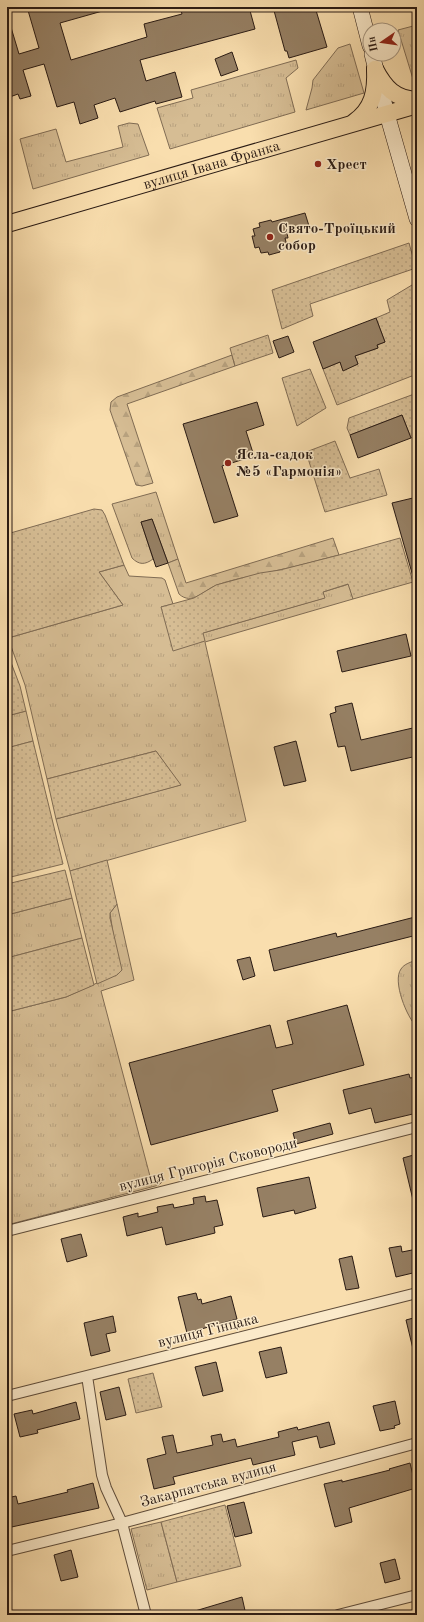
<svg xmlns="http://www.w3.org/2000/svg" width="424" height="1622" font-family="'Old Standard TT',serif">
	<defs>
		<pattern id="grass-tufts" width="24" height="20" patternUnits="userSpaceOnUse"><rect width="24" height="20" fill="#d6bd94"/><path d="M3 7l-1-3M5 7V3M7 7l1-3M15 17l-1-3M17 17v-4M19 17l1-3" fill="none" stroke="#b8a27f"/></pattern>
		<pattern id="forest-firs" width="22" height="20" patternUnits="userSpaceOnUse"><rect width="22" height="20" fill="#d6bd94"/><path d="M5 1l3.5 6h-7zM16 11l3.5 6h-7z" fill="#b8a27f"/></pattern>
		<pattern id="garden-dots" width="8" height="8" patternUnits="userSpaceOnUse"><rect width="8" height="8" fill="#d6bd94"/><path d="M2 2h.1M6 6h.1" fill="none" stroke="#b8a27f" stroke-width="1.8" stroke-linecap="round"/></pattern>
	</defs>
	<rect width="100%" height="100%" fill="#f9deae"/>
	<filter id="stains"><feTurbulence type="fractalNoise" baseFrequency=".005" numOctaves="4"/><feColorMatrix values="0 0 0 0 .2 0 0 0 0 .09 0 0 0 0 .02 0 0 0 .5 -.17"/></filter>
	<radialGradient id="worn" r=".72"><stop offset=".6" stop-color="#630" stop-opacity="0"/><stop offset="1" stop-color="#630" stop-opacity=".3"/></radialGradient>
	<!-- grass -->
	<path fill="url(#grass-tufts)" stroke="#806c54" d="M 417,25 L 417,78 L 413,79 L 398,30 Z
		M 350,44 L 364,93 L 306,110 L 312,88 L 313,80 L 338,48 Z
		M 296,60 L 298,68 L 286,78 L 295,112 L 170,149 L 157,108 L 193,98 L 191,90 Z
		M 129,123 L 138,124 L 149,155 L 33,189 L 20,139 L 56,129 L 66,162 L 123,147 L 118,126 Z
		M 156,492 L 178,559 L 168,563 L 152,519 L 141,522 L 153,559 C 145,565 139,565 132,558 L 112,504 Z
		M 124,565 L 129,576 L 162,578 L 165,580 L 173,604 L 161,607 L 203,633 L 324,598 L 323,592 L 349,584 L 353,599 L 205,642 L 246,821 L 70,871 L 56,819 L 180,785 L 156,751 L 47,779 L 25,685 L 8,638 L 123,605 L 99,572 Z
		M 26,711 L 33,741 L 7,748 L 7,716 Z
		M 72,898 L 82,938 L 7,958 L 7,915 Z
		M 117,904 L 134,980 L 101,991 L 151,1180 L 162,1178 L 163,1181 L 159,1185 L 7,1225 L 7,1012 L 66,997 L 119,973 L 110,913 Z
		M 417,960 L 417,1027 C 407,1018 392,981 401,969 C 404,964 411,962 417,960 Z
		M 161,1522 L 177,1582 L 147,1590 L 131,1529 Z"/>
	<!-- forest -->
	<path fill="url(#forest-firs)" stroke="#806c54" d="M 232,355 L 235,366 L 127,404 L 153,483 L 142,486 L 136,485 L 110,410 L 111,402 L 117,397 Z
		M 333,538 L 339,555 C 319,560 299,566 279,570 C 258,575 237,578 217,585 C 204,590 192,606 179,594 L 168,563 L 178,559 L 186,583 Z"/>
	<!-- garden -->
	<path fill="url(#garden-dots)" stroke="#806c54" d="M 409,243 L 416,268 L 310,304 L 313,316 L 282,329 L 272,290 Z
		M 417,282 L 417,374 L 337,405 L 323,369 L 340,362 L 343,370 L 358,364 L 355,356 L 378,348 L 377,345 L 385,342 L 376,318 L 390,312 L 387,300 Z
		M 268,335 L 273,353 L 235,366 L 230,348 Z
		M 310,369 L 326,408 L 297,426 L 282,378 Z
		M 417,393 L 417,435 L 411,438 L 402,415 L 350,435 L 347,428 L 349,418 Z
		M 335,441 L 350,478 L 379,469 L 387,495 L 325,512 L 306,452 Z
		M 94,509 L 102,510 L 105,515 L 124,565 L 99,572 L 123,605 L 8,638 L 7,534 Z
		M 400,538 L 413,582 L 353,599 L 348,584 L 323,592 L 325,598 L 203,633 L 205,641 L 173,651 L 161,607 L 194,598 L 216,585 L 260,573 L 280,570 L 339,555 Z
		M 7,652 L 20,686 L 26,711 L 7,716 Z
		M 33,741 L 63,864 L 7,878 L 7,748 Z
		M 156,751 L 181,785 L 56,819 L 47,779 Z
		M 107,860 L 117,904 L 110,913 L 110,918 L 122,970 L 117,975 L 97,984 L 70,871 Z
		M 65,870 L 72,898 L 7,915 L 7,884 Z
		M 82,938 L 94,985 L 66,997 L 7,1012 L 7,958 Z
		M 153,1373 L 162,1407 L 136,1413 L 128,1379 Z
		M 225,1505 L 241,1566 L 177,1582 L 161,1522 Z"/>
	<!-- building -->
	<path fill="#968064" stroke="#2a1b14" d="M 27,7 L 105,7 L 106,10 L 60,23 L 71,60 L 147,37 L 144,24 L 182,14 L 180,7 L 249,7 L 255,29 L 140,60 L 146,81 L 175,72 L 182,97 L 156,104 L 155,101 L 120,112 L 115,98 L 94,105 L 98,118 L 80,124 L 74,102 L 57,107 L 44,64 L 23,70 L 31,96 L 20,99 L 18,94 L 7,98 L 7,25 L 10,24 L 19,54 L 39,48 Z
		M 273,7 L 315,7 L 327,47 L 289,58 L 287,51 L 285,51 Z
		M 232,52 L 238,70 L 221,76 L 215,59 Z
		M 305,213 L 309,226 L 287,233 L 288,238 L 285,238 L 287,246 L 279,248 L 280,252 L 269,255 L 268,252 L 261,253 L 259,247 L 255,248 L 252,236 L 255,236 L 253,229 L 260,227 L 259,223 L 271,220 L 272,222 Z
		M 376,318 L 385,342 L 377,345 L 378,348 L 355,356 L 358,364 L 343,371 L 340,362 L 323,369 L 313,342 Z
		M 288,336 L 294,352 L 279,358 L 273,341 Z
		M 257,402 L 264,425 L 246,431 L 254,456 L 222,466 L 238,516 L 214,523 L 183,424 Z
		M 402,415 L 411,438 L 358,458 L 350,435 Z
		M 417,497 L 417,580 L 414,580 L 392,503 Z
		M 152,519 L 168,563 L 156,567 L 141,522 Z
		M 406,634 L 411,656 L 342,672 L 337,651 Z
		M 352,703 L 361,740 L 417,727 L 417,756 L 351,771 L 345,746 L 338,747 L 330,714 L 336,712 L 335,707 Z
		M 296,741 L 306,781 L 284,786 L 274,747 Z
		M 415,917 L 417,935 L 274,971 L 269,950 L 336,933 L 337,937 Z
		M 250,957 L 255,976 L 243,980 L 237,960 Z
		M 347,1005 L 364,1065 L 272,1090 L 278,1111 L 151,1145 L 129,1063 L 270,1025 L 276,1048 L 293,1044 L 287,1021 Z
		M 409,1074 L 410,1078 L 417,1077 L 417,1113 L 375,1123 L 371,1108 L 349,1114 L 343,1090 Z
		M 330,1123 L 333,1134 L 296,1144 L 293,1133 Z
		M 417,1154 L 417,1200 L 413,1200 L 403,1158 Z
		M 309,1177 L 316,1208 L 295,1214 L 294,1210 L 263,1217 L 257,1188 Z
		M 205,1196 L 206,1202 L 217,1200 L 223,1225 L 214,1227 L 215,1233 L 166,1245 L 162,1227 L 127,1236 L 123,1217 L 138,1213 L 138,1217 L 158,1212 L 157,1207 L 173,1204 L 174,1208 L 194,1204 L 193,1198 Z
		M 81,1234 L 87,1256 L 67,1262 L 61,1239 Z
		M 401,1246 L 402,1252 L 417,1249 L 417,1272 L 396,1277 L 389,1248 Z
		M 352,1256 L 359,1288 L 346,1290 L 339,1259 Z
		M 196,1293 L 198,1300 L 201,1299 L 202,1304 L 231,1296 L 237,1319 L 187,1333 L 178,1297 Z
		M 113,1316 L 116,1332 L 106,1334 L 110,1351 L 91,1356 L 84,1323 Z
		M 417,1317 L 417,1349 L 413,1349 L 406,1320 Z
		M 281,1347 L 287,1373 L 266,1378 L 259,1352 Z
		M 216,1362 L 223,1391 L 203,1396 L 195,1367 Z
		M 119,1387 L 126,1415 L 106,1420 L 100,1392 Z
		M 395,1401 L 400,1424 L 394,1426 L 395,1428 L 380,1431 L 373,1406 Z
		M 76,1402 L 80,1419 L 37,1430 L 38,1433 L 20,1437 L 14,1414 L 32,1410 L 33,1414 Z
		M 329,1422 L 335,1444 L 320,1448 L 317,1436 L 292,1442 L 295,1455 L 253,1465 L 251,1458 L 210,1468 L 173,1477 L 175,1484 L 154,1489 L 147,1459 L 166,1454 L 162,1437 L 173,1435 L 177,1453 L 213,1445 L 211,1436 L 221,1434 L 223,1442 L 235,1439 L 237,1447 L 279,1437 L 278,1432 L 297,1427 L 298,1430 Z
		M 410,1463 L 416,1488 L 349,1508 L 352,1522 L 335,1527 L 324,1484 L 342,1480 L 342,1482 L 390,1470 L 389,1469 Z
		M 93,1483 L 99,1508 L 7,1528 L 7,1498 L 16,1496 L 18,1504 L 68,1492 L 67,1490 Z
		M 244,1502 L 252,1533 L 235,1537 L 227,1506 Z
		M 71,1550 L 78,1577 L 61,1581 L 54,1555 Z
		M 395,1559 L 400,1579 L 385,1583 L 380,1563 Z
		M 242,1597 L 246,1615 L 195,1615 L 195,1611 Z"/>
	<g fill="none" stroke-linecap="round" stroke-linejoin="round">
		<defs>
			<path id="street" d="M 7,1231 L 417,1127
				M 87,1376 L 102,1475 L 106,1488 L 122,1523 L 146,1615
				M 7,1396 L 417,1293
				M 7,1551 L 122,1523 L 417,1443
				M 338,1615 L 417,1595"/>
			<path id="secondary" d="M 360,7 L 370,46
				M 372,54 L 387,114 L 417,219"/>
			<g id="primary">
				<path d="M 375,69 C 385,88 395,99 417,100"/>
				<path d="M 354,122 C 373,109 376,91 375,69"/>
				<path id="s1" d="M 7,224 L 417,105"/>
			</g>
		</defs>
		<!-- street casing -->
		<use href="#street" stroke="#5e4c3a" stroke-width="12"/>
		<!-- secondary casing -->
		<use href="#secondary" stroke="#2a1b14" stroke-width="16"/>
		<!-- primary casing -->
		<use href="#primary" stroke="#2a1b14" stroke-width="18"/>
		<!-- street -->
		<use href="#street" stroke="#fbeaca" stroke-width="10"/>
		<!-- secondary -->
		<use href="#secondary" stroke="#fbeaca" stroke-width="15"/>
		<!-- primary -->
		<use href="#primary" stroke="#f9deae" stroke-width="16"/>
	</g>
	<!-- markers -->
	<g fill="#8f2418" stroke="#fbeaca" stroke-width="1.5">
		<circle cx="318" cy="164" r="4"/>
		<circle cx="270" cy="237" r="4"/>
		<circle cx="228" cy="463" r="4"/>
	</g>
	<g text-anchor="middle" stroke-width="3" stroke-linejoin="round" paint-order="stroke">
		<!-- poi labels -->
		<g font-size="15" font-weight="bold" fill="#2a1b14" stroke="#fbeaca" text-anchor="start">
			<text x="326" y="169">Хрест</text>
			<text x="278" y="233">Свято-Троїцький<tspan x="278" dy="17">собор</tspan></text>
			<text x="236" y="459">Ясла-садок<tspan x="236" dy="17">№5 «Гармонія»</tspan></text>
		</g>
		<!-- street labels -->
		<g font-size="15" fill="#2a1b14" stroke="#fbeaca">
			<text dy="5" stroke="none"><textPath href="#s1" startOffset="213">вулиця Івана Франка</textPath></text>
			<text transform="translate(208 1164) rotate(-14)" y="5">вулиця Григорія Сковороди</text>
			<text transform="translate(208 1330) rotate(-14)" y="5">вулиця Гінцака</text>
			<text transform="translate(208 1484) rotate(-15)" y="5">Закарпатська вулиця</text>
		</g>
	</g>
	<!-- margin -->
	<rect width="424" height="1622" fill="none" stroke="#f9deae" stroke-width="24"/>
	<rect x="8" y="8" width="408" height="1606" fill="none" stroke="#2a1b14" stroke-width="2"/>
	<rect x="12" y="12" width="400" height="1598" fill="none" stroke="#2a1b14"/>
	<!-- north arrow -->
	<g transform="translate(382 42) rotate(257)"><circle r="19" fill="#fbeaca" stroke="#a79781"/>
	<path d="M0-3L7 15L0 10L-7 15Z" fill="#8f2418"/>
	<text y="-6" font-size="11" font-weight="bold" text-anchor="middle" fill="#2a1b14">Пн</text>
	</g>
	<rect width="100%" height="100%" filter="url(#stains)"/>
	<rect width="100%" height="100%" fill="url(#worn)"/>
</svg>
